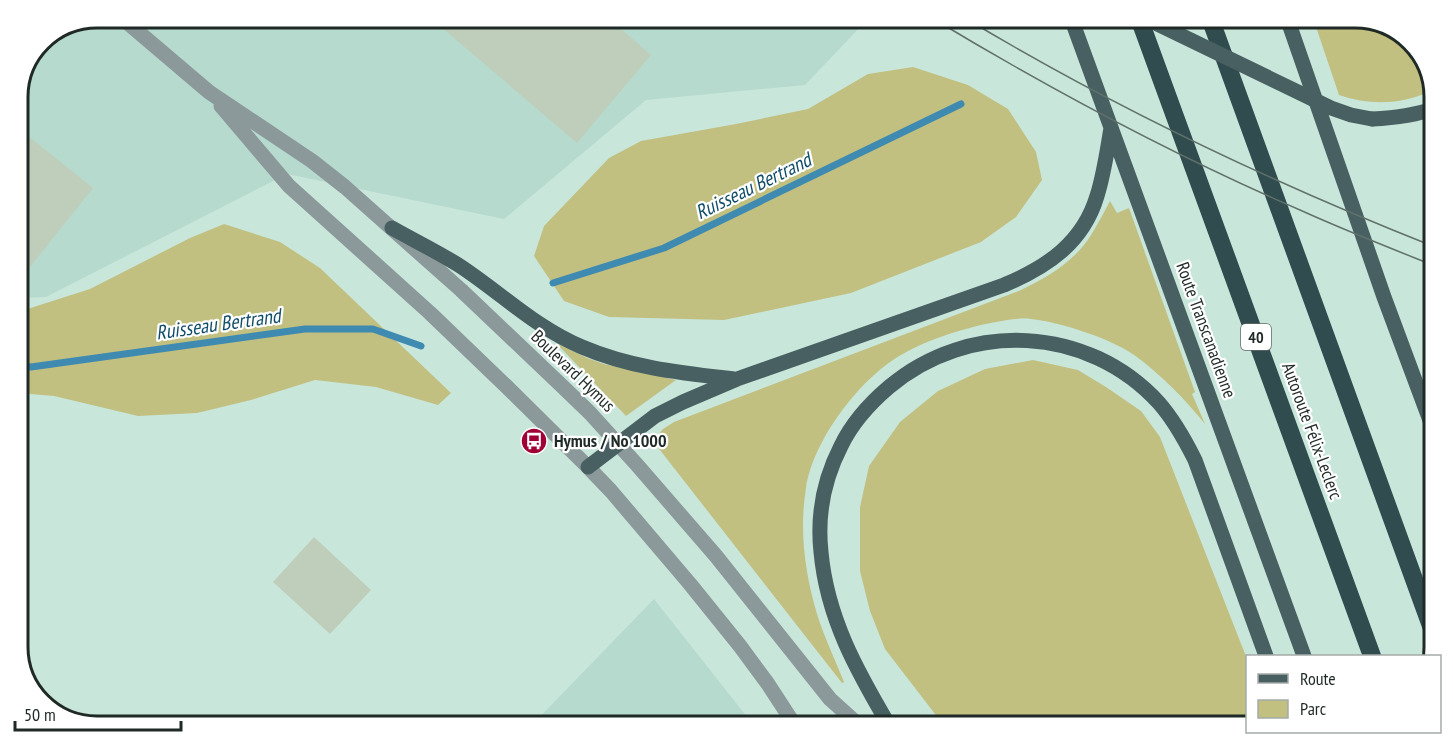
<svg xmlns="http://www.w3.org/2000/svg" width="1453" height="745" font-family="'PT Sans Narrow',sans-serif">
	<rect width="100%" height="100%" fill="#c9e6db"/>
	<!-- built -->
	<path fill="#b6dace" d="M 97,18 L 862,18 L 866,21 L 805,85 L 646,100 L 504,219 L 287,174 L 46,297 L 18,298 L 18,92 L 41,41 Z
		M 654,599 L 755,727 L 530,727 Z"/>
	<!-- green -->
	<path fill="#c1c081" d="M 1313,18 L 1356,18 L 1391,26 L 1422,54 L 1434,89 C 1404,105 1371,106 1339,95 Z
		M 913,67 L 968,85 L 1008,109 L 1036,152 L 1042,180 L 1016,217 L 981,242 L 851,293 L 724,320 L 609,317 L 564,301 L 534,256 L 544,226 L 609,158 L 641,141 L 736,124 L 808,109 L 868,74 Z
		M 1110,201 L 1117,213 L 1129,208 L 1195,392 L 1192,394 L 1205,424 C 1185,399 1162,376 1137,357 C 1113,339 1060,322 1031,319 C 1017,317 991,323 977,326 C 950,333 925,341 901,355 C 859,379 813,441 806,488 C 799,531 805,573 817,614 C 824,637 835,659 844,682 L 842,683 L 656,445 L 656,437 L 663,429 L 674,422 L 1021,290 C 1048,277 1075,261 1091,235 C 1098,224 1104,212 1110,201 Z
		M 224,224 L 280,242 L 320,268 L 451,393 L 438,405 L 376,387 L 315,380 L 251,400 L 197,413 L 138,416 L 54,396 L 18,393 L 18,312 L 90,289 L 190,238 Z
		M 556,343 L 587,358 L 604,364 L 676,380 L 626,416 Z
		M 1033,360 L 1078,370 L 1106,387 L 1141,411 L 1160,437 L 1247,659 L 1247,727 L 945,727 L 885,649 L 870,611 L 860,571 L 860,507 L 869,466 L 900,422 L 938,391 L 985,369 Z"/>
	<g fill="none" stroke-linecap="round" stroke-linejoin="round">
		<!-- stream -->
		<path stroke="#3f8ab1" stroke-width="7" d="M 553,283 L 664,248 L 961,104
			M 18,365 L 31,367 L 305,329 L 373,329 L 421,346"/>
	</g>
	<!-- building -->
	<path fill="#beceba" d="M 433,18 L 608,18 L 651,55 L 577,143 L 434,21 Z
		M 18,128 L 93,188 L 18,282 Z
		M 314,537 L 371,590 L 330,634 L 273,582 Z"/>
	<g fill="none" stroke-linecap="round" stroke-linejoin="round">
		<!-- minor -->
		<path stroke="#8c999a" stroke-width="15" d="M 122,18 L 209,92 L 312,161 L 345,187 L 461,290 L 562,386 L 590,413 L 638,466 L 716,556 L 830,699 L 861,727
			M 221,106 L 289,186 L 430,313 L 505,385 L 588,467 L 611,491 L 690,584 L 740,646 L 768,684 L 796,727"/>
		<!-- major -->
		<path stroke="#486062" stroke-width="15" d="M 1071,18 L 1304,656
			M 1287,18 L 1384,297 L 1435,434
			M 1372,119 C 1394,118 1414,116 1435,108
			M 392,228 C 415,241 438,252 460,266 C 501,293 536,328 582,347 C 631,368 682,373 734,379
			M 588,467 L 655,416 L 683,402 L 737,379 L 1004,285 C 1047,267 1083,243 1097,196 C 1104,174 1107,151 1111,128
			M 890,727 C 857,671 827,618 821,552 C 817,515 824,479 841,446 C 852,423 869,404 889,387 C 968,320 1088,325 1159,403 C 1174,420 1185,440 1195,460 L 1266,656"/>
		<!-- highway -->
		<path stroke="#304c4e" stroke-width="18" d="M 1139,18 L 1372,656
			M 1210,18 L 1435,637"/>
		<!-- tram -->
		<path stroke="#60716b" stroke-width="1.5" d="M 932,18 C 1050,89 1173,155 1300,210 C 1344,230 1390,248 1435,266
			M 965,18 C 1115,108 1273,183 1435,247"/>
		<!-- major-bridge -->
		<path stroke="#486062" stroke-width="15" d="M 1145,18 L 1331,108 L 1351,115 L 1372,119"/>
	</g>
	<!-- icons -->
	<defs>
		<symbol id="bus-disc" viewBox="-11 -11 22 22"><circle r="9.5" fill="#a00036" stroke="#fff"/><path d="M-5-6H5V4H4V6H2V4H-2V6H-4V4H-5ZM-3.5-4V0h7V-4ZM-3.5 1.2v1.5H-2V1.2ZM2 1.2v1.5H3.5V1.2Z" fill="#fff"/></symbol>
	</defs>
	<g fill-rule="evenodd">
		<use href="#bus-disc" x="519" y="426" width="30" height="30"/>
	</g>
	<g text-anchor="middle" stroke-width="4.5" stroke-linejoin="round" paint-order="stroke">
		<!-- shield labels -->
		<rect fill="#fff" stroke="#626a67" stroke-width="1.5" x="1241" y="324" width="30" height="26" rx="4.5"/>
		<g font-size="16" font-weight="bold" fill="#1f2a26">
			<text x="1256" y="343">40</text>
		</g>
		<!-- street labels -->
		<g font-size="18" fill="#1f2a26" stroke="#fff">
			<text transform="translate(1206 330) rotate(70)" y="6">Route Transcanadienne</text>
			<text transform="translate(573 371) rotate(44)" y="6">Boulevard Hymus</text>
			<text transform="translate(1312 431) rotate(70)" y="6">Autoroute Félix-Leclerc</text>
		</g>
		<!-- poi labels -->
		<g font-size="18" font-weight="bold" fill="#1f2a26" stroke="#fff" text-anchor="start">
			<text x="554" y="447">Hymus / No 1000</text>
		</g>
		<!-- water labels -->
		<g font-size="20" font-style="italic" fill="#104d68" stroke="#fff">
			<text transform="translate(753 186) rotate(-26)" y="7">Ruisseau Bertrand</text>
			<text transform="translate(218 324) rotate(-8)" y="7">Ruisseau Bertrand</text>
		</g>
	</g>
	<!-- crop -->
	<path d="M0 0H1453V745H0ZM97 28H1355A69 69 0 0 1 1424 97V647A69 69 0 0 1 1355 716H97A69 69 0 0 1 28 647V97A69 69 0 0 1 97 28Z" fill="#fff" fill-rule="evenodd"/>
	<path fill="none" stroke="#1f2a26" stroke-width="3" d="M97 28H1355A69 69 0 0 1 1424 97V647A69 69 0 0 1 1355 716H97A69 69 0 0 1 28 647V97A69 69 0 0 1 97 28Z"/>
	<!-- legend -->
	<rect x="1246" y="655" width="195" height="78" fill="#ffffff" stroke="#a5aaa8" stroke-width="1.5"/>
	<rect x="1258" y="674" width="30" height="9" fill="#486062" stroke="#a5aaa8" stroke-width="1.5"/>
	<text x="1300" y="685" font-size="18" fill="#1f2a26">Route</text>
	<rect x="1258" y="700" width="30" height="18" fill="#c1c081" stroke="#a5aaa8" stroke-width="1.5"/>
	<text x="1300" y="715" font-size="18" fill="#1f2a26">Parc</text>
	<!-- scale -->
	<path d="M15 721v9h166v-9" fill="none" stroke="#1f2a26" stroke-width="3"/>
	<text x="24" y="721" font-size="18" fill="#1f2a26" stroke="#ffffff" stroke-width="4.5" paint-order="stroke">50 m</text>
</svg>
